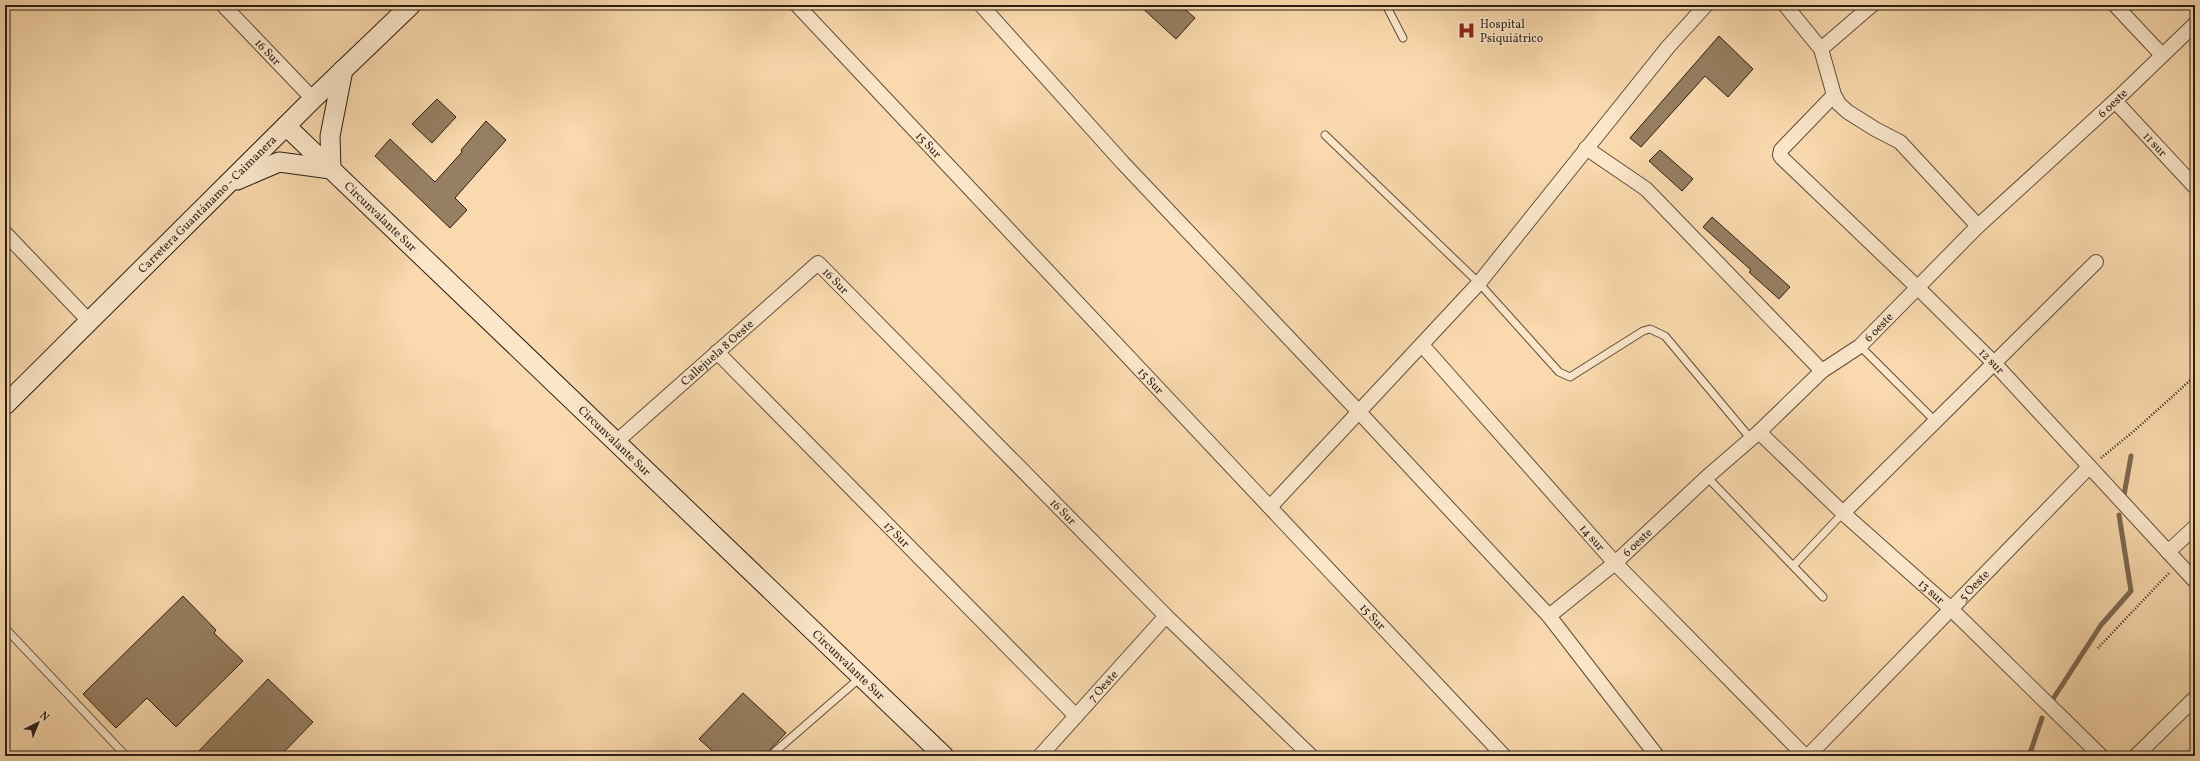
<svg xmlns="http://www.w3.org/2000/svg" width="2200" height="761" font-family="Vollkorn,serif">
	<rect width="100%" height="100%" fill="#f9d9ad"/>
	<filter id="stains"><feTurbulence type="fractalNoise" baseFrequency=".005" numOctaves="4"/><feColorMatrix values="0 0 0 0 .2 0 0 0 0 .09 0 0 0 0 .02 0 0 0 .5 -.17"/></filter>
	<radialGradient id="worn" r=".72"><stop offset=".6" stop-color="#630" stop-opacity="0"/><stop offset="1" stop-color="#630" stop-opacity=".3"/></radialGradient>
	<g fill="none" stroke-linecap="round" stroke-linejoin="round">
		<!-- stream -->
		<path stroke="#7d6850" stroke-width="5" d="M 2124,495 L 2131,456
			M 2053,699 L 2101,625 L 2131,591 L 2119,515
			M 2029,756 L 2042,718"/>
	</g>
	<!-- building -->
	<path fill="#977f63" stroke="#2c1e13" d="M 1139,5 L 1180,5 L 1195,18 L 1176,39 Z
		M 1719,36 L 1753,69 L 1728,97 L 1705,76 L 1641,147 L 1630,138 Z
		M 437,99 L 456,117 L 432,143 L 412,124 Z
		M 486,121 L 506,140 L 455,198 L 467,210 L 450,228 L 375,156 L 390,139 L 435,182 L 462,152 L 461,150 Z
		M 1660,150 L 1693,179 L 1682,191 L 1649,161 Z
		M 1712,217 L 1790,287 L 1779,299 L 1749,272 L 1751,270 L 1703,227 Z
		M 183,596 L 216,630 L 214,633 L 243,661 L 176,727 L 147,698 L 116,728 L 83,694 Z
		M 268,679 L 313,722 L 280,756 L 194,756 Z
		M 743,693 L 786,733 L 764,756 L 718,756 L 699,739 Z"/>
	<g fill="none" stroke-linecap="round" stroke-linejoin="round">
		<defs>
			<path id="service" d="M 1386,5 L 1403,38
				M 1325,135 L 1479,283 L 1559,372 L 1570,377 L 1643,331 L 1650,329 L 1665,336 L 1751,439
				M 1860,346 L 1935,421
				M 1707,477 L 1823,597
				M 1793,566 L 1843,513
				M 5,628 L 126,756
				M 770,756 L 861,677"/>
			<g id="minor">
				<path id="s1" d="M 223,5 L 313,99"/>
				<path id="s2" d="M 797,5 L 1504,756"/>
				<path d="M 981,5 L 1123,163 L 1359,412 L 1549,616 L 1657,756"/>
				<path d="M 1785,5 L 1821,49 L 1834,95 L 1839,104 L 1848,112 L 1875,129 L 1900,142 L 1978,226"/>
				<path d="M 2115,5 L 2162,55"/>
				<path d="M 1821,49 L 1872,5"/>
				<path id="s3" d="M 1834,95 L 1781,150 L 1780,155 L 1782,158 L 1917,287 L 1994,363 L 2195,581"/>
				<path id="s4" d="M 2115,101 L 2195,187"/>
				<path d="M 1586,148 L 1646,189 L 1822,371"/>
				<path d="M 5,233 L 89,321"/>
				<path id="s5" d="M 1422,345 L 1615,563 L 1805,756"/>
				<path id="s6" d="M 717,352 L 1076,716"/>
				<path id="s7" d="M 1759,432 L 1843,513 L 1950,608 L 2101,756"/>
				<path id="s8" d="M 616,442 L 818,263 L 1166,616 L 1311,756"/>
				<path d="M 1270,507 L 1479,283 L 1668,47 L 1706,5"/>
				<path d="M 1843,513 L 2096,262"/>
				<path d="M 2168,552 L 2195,527"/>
				<path id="s9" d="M 1549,616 L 1615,563 L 1707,477 L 1759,432 L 1822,371 L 1860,346 L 1978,226 L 2115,101 L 2195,24"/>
				<path id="s10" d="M 1040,756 L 1166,616"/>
				<path id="s11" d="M 1808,756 L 2089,467"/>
				<path d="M 2136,756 L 2195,698"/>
			</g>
			<g id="secondary">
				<path id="s12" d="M 286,126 L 944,756"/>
				<path d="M 237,180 L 279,162 L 331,169 L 330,136 L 343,70"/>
				<path id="s13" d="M 5,405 L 313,99 L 411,5"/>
			</g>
		</defs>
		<!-- service casing -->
		<use href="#service" stroke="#5f4d3a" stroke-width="9"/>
		<!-- minor casing -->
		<use href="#minor" stroke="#5f4d3a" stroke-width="16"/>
		<!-- secondary casing -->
		<use href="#secondary" stroke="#2c1e13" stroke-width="21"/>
		<!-- path -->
		<path stroke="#2c1e13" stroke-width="2.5" stroke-dasharray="1 2" stroke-linecap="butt" d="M 2101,458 L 2134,431 L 2195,376
			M 2098,648 L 2169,573"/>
		<!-- service -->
		<use href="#service" stroke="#fbe6ca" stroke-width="7"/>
		<!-- minor -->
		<use href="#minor" stroke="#fbe6ca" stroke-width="14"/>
		<!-- secondary -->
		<use href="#secondary" stroke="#fbe6ca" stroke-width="19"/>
	</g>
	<!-- icons -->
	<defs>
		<symbol id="hospital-bare" viewBox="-9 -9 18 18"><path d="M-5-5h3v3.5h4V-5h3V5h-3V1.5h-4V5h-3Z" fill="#8f2418" stroke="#fbe6ca" stroke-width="2.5" paint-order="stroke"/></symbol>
	</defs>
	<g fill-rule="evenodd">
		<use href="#hospital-bare" x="1454" y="18" width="25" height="25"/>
	</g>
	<g text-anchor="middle" stroke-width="3" stroke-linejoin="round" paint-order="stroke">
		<!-- poi labels -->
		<g font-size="12" fill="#2c1e13" stroke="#fbe6ca" text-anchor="start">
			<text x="1480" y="28">Hospital<tspan x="1480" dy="14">Psiquiátrico</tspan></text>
		</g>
		<!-- street labels -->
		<g font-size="12" fill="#2c1e13" stroke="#fbe6ca">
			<text dy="4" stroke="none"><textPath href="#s1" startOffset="65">16 Sur</textPath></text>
			<text dy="4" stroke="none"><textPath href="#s9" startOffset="763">6 oeste</textPath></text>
			<text dy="4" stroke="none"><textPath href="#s4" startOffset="59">11 sur</textPath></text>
			<text dy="4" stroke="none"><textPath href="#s2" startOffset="192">15 Sur</textPath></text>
			<text dy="4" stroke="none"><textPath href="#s13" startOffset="285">Carretera Guantánamo - Caimanera</textPath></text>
			<text dy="4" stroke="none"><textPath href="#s12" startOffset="131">Circunvalante Sur</textPath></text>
			<text dy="4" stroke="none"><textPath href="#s8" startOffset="295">16 Sur</textPath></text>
			<text dy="4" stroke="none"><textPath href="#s9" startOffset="439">6 oeste</textPath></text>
			<text dy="4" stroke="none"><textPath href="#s8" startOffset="135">Callejuela 8 Oeste</textPath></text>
			<text dy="4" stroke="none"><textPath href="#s3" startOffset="377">12 sur</textPath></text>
			<text dy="4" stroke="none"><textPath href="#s2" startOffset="516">15 Sur</textPath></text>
			<text dy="4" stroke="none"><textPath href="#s12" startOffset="455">Circunvalante Sur</textPath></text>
			<text dy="4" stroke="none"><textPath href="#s8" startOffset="619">16 Sur</textPath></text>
			<text dy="4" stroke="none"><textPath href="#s6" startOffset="256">17 Sur</textPath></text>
			<text dy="4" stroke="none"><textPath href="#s5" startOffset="257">14 sur</textPath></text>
			<text dy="4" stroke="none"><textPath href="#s9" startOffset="115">6 oeste</textPath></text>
			<text dy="4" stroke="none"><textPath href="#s11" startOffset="238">5 Oeste</textPath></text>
			<text dy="4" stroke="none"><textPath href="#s7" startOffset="235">13 sur</textPath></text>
			<text dy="4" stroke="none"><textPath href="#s2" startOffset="840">15 Sur</textPath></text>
			<text dy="4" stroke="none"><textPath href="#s12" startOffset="779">Circunvalante Sur</textPath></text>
			<text dy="4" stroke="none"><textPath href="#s10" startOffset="94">7 Oeste</textPath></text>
		</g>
	</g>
	<!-- margin -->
	<rect width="2200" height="761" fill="none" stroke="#f9d9ad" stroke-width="20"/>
	<rect x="6" y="6" width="2188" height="749" fill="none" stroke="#2c1e13" stroke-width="2"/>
	<rect x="10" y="10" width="2180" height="741" fill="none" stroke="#2c1e13"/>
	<!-- north arrow -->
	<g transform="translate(38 723) rotate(43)" stroke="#fbe6ca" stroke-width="3" paint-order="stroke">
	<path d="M0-3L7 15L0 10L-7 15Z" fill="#2c1e13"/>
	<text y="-6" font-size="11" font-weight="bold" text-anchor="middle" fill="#2c1e13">N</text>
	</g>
	<rect width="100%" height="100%" filter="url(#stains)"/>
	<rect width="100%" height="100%" fill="url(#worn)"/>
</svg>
